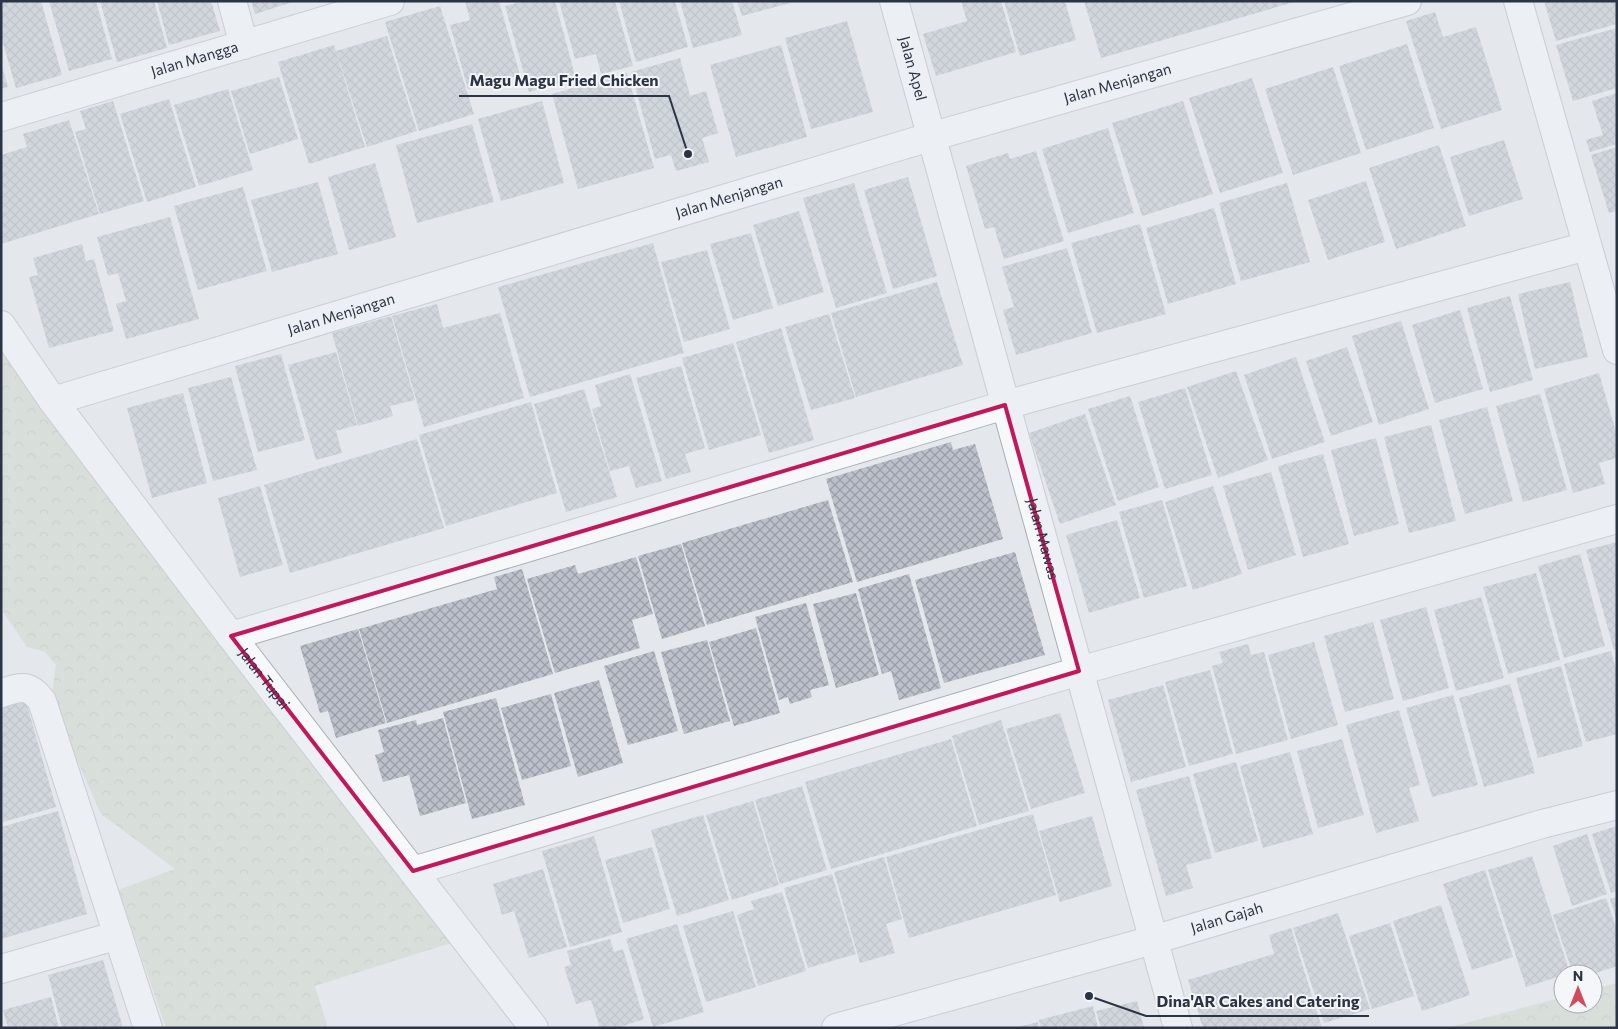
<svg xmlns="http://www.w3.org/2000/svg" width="1618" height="1029" font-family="Commissioner,sans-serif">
	<defs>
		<pattern id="forest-crowns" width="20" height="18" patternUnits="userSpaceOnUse" patternTransform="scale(1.25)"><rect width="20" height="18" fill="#c9d6c5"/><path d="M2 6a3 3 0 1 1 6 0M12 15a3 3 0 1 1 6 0" fill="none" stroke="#adb8ab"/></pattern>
		<pattern id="building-cross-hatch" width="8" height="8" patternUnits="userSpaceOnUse" patternTransform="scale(1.25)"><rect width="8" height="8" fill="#bbc0ca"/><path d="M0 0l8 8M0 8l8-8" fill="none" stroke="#989da6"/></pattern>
	</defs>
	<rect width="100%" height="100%" fill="#e4e7ec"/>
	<!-- forest -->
	<path fill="url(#forest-crowns)" d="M 1,345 L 454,942 L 315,986 L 328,1028 L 166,1028 L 118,890 L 175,869 L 101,814 L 51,702 L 56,665 L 45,652 L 27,647 L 1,609 Z
		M 1617,983 L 1617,1028 L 1447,1028 L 1563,997 L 1563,1004 L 1593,1004 L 1593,989 Z"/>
	<!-- building -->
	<path fill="url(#building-cross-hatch)" d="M 1,1 L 41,1 L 62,75 L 16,88 L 1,36 Z
		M 49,1 L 96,1 L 112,59 L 69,71 Z
		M 100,1 L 154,1 L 167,48 L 117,62 Z
		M 157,1 L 211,1 L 220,31 L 169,45 Z
		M 251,1 L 293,1 L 293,2 L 255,14 Z
		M 465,1 L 499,1 L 520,75 L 468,89 L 450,25 L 470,20 Z
		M 524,1 L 555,1 L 576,79 L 529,92 L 505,6 Z
		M 559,1 L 615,1 L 633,66 L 601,74 L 596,54 L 575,59 Z
		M 619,1 L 675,1 L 688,47 L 636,62 Z
		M 680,1 L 732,1 L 742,35 L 693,48 Z
		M 737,1 L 794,1 L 794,2 L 742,16 Z
		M 961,1 L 1001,1 L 1016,52 L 936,76 L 923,34 L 967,21 Z
		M 1004,1 L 1065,1 L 1076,40 L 1020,56 Z
		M 1084,1 L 1293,1 L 1294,2 L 1101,58 Z
		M 1544,1 L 1617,1 L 1617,24 L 1556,41 Z
		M 440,6 L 474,114 L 419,131 L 385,22 Z
		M 1435,12 L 1443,37 L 1476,27 L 1502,110 L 1441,129 L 1406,21 Z
		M 847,21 L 873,112 L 811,129 L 785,38 Z
		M 1617,28 L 1617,88 L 1573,101 L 1556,45 Z
		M 387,36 L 417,131 L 367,147 L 336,51 Z
		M 1407,44 L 1434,128 L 1366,150 L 1339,66 Z
		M 334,45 L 365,147 L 309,164 L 278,62 Z
		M 781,45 L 807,137 L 736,157 L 710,65 Z
		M 680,58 L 690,96 L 706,91 L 718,133 L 702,138 L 709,162 L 676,171 L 671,155 L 655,159 L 631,72 Z
		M 1,64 L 8,87 L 1,89 Z
		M 1333,67 L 1361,153 L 1293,175 L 1265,89 Z
		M 627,73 L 654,168 L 578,189 L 552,94 Z
		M 279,77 L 298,139 L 250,154 L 231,91 Z
		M 1252,78 L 1283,173 L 1220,193 L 1189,98 Z
		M 228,89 L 253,170 L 199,186 L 174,105 Z
		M 1617,93 L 1617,144 L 1590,152 L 1586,140 L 1603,135 L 1592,101 Z
		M 169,99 L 196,187 L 147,202 L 120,114 Z
		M 113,101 L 144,201 L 100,214 L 75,132 L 86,129 L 80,111 Z
		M 542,101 L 564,183 L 501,201 L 478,119 Z
		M 1183,101 L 1213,194 L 1142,216 L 1112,123 Z
		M 69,120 L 99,214 L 1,244 L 1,155 L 27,147 L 23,134 Z
		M 472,124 L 494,202 L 417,223 L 396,145 Z
		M 1108,128 L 1134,213 L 1068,233 L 1042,149 Z
		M 1504,140 L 1523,199 L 1469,216 L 1450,157 Z
		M 1439,145 L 1466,226 L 1396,249 L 1369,168 Z
		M 1617,147 L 1617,211 L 1609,213 L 1591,155 Z
		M 1036,151 L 1064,241 L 1004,259 L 994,227 L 985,229 L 966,166 L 1008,153 L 1010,159 Z
		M 375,163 L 396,237 L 349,250 L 328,177 Z
		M 908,177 L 937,276 L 893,289 L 864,190 Z
		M 1366,181 L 1385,242 L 1328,260 L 1308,200 Z
		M 318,182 L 338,254 L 272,272 L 251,200 Z
		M 854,183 L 887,293 L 836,308 L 803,198 Z
		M 1287,183 L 1310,262 L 1241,281 L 1219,203 Z
		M 243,187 L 267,271 L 198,290 L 174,206 Z
		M 1214,208 L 1236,284 L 1168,304 L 1146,228 Z
		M 799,211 L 824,292 L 778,306 L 753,225 Z
		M 170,217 L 199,319 L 126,339 L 116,304 L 126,301 L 118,273 L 108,276 L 97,237 Z
		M 1140,224 L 1166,314 L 1097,333 L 1071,243 Z
		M 751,233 L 773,308 L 733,320 L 710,244 Z
		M 653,243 L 684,353 L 530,397 L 498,287 Z
		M 82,244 L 86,261 L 94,259 L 114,331 L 49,348 L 29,277 L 38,275 L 33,258 Z
		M 1067,248 L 1092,333 L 1016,355 L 1003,310 L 1014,307 L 1002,267 Z
		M 707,250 L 730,329 L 684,342 L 661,262 Z
		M 937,282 L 963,365 L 856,397 L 831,313 Z
		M 1570,282 L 1588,357 L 1535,369 L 1518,294 Z
		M 1510,296 L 1533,380 L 1490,392 L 1467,308 Z
		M 437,304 L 443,328 L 500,313 L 524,398 L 424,427 L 392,316 Z
		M 1460,310 L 1483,389 L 1435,403 L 1412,325 Z
		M 829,314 L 855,398 L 811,410 L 785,327 Z
		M 391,316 L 415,400 L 390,406 L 393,416 L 358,426 L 332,333 Z
		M 1401,321 L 1429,409 L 1379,425 L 1352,336 Z
		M 781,328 L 814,440 L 769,453 L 736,342 Z
		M 733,343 L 761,435 L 709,450 L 682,358 Z
		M 1347,347 L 1373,422 L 1331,436 L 1306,361 Z
		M 336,352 L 357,425 L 336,431 L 342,453 L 316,460 L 288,365 Z
		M 281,354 L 305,440 L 258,452 L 235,366 Z
		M 1296,357 L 1325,442 L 1272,459 L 1244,375 Z
		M 681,366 L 705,448 L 685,454 L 691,472 L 666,479 L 636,378 Z
		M 1236,371 L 1268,460 L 1218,478 L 1187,387 Z
		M 1599,373 L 1617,436 L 1617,458 L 1599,463 L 1605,484 L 1573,493 L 1544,389 Z
		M 630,374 L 662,481 L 636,488 L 629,466 L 610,471 L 592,409 L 601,406 L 595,385 Z
		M 231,377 L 257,470 L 213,481 L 188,388 Z
		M 1185,388 L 1212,475 L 1165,489 L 1138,402 Z
		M 584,389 L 617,497 L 566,512 L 534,404 Z
		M 183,393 L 207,483 L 152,498 L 127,408 Z
		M 1540,394 L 1567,490 L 1523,502 L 1496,406 Z
		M 1130,396 L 1159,487 L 1118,501 L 1088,409 Z
		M 531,402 L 557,493 L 446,526 L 419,435 Z
		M 1487,407 L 1513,501 L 1465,514 L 1439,420 Z
		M 1085,414 L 1116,505 L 1060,524 L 1029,433 Z
		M 1431,425 L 1456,521 L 1409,533 L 1384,437 Z
		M 1376,438 L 1399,524 L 1354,536 L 1331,450 Z
		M 417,439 L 444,528 L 290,573 L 264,485 Z
		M 951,442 L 953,450 L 975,444 L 1003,539 L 857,582 L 826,479 Z
		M 1323,454 L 1349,544 L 1303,557 L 1278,466 Z
		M 1271,472 L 1296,555 L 1248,570 L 1223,486 Z
		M 260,486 L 283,565 L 240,577 L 218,498 Z
		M 1213,486 L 1242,574 L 1193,590 L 1165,502 Z
		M 828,500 L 853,582 L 707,625 L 682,543 Z
		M 1162,500 L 1187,586 L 1144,598 L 1119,512 Z
		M 1117,520 L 1140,598 L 1089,613 L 1066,535 Z
		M 1617,542 L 1617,649 L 1614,650 L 1586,550 Z
		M 681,544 L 705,626 L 662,639 L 638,556 Z
		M 1015,552 L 1045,655 L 944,683 L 915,580 Z
		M 1580,554 L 1605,646 L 1564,658 L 1538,566 Z
		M 636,557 L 653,614 L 632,620 L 640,648 L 555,673 L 527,579 L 575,565 L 578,574 Z
		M 522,569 L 553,674 L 387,723 L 359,629 L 497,589 L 494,577 Z
		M 1536,573 L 1560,660 L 1508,674 L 1483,587 Z
		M 909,574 L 941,688 L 899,700 L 891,671 L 882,674 L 858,589 Z
		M 856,593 L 879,675 L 836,688 L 813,604 Z
		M 1481,597 L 1504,678 L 1456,691 L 1434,610 Z
		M 806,603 L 829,685 L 810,690 L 812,697 L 790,704 L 788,697 L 779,700 L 755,617 Z
		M 1426,607 L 1449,688 L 1403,701 L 1380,620 Z
		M 1373,622 L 1394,699 L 1345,712 L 1324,636 Z
		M 756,628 L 780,713 L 734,726 L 709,642 Z
		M 358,629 L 386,723 L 336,738 L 328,711 L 320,713 L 300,646 Z
		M 707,640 L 730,721 L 684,734 L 661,652 Z
		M 1314,642 L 1338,725 L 1291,739 L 1268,655 Z
		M 1248,644 L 1251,655 L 1264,652 L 1288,740 L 1236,754 L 1212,666 L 1223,663 L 1219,652 Z
		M 654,651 L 678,731 L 628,745 L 604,666 Z
		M 1611,651 L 1617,673 L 1617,734 L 1586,742 L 1564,664 Z
		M 1561,666 L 1583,746 L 1538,758 L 1516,678 Z
		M 1210,670 L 1233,754 L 1189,766 L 1165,682 Z
		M 599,680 L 623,763 L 578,777 L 554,693 Z
		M 1510,684 L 1535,773 L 1484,787 L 1459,698 Z
		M 1163,685 L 1186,767 L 1131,782 L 1108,700 Z
		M 551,694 L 571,766 L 522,780 L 501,708 Z
		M 1453,695 L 1478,785 L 1432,797 L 1406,708 Z
		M 25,698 L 56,807 L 3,822 L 1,705 Z
		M 496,698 L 525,805 L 472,819 L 443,712 Z
		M 1399,710 L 1420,785 L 1409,788 L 1419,821 L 1376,833 L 1346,725 Z
		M 1060,713 L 1085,793 L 1031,809 L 1006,729 Z
		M 443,718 L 466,803 L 420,816 L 409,775 L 383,782 L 375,755 L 384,752 L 378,730 L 416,720 L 417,725 Z
		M 1001,720 L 1029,811 L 979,825 L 952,736 Z
		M 951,739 L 977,826 L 831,869 L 805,782 Z
		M 1342,739 L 1364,815 L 1318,828 L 1297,751 Z
		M 1290,752 L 1313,834 L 1263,848 L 1240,766 Z
		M 1236,762 L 1258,841 L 1215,853 L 1193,774 Z
		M 1189,776 L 1212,858 L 1186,865 L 1193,888 L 1166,896 L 1136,790 Z
		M 802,786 L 827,870 L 780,884 L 755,800 Z
		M 753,801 L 779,885 L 732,900 L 706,815 Z
		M 58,811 L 87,914 L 1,939 L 1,827 Z
		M 1033,814 L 1056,895 L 909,938 L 886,857 Z
		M 703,815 L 729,900 L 677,916 L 651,830 Z
		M 1092,816 L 1112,886 L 1060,902 L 1039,831 Z
		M 1617,826 L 1617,891 L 1611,893 L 1592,834 Z
		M 1587,834 L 1607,894 L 1572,906 L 1553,846 Z
		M 594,836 L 622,932 L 570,947 L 542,851 Z
		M 652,847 L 670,909 L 623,923 L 605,860 Z
		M 1532,856 L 1570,973 L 1526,987 L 1488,870 Z
		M 884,857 L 902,919 L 886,924 L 895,953 L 860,963 L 834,872 Z
		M 543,869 L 567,947 L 529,958 L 514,911 L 502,915 L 493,884 Z
		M 1485,870 L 1513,957 L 1472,970 L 1443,884 Z
		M 832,874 L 856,954 L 808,968 L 784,888 Z
		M 782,892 L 806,971 L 758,986 L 737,915 L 754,909 L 751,901 Z
		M 1617,897 L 1617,918 L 1616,918 L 1610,899 Z
		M 1606,898 L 1617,930 L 1617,966 L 1593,974 L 1573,974 L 1553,915 Z
		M 1441,905 L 1470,995 L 1422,1011 L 1393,921 Z
		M 733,911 L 756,987 L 706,1002 L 683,926 Z
		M 1338,913 L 1370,1009 L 1324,1023 L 1293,928 Z
		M 1390,923 L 1414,996 L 1372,1009 L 1349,936 Z
		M 677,924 L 704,1012 L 653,1027 L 626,939 Z
		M 1291,928 L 1322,1028 L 1203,1028 L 1188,980 L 1274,954 L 1269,935 Z
		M 610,939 L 614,952 L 623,949 L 644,1019 L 618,1028 L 600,1028 L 591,1000 L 576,1004 L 564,967 L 571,965 L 567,951 Z
		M 103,960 L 123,1028 L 62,1028 L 48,975 Z
		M 51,997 L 59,1028 L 8,1028 L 3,1010 Z
		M 1137,1001 L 1144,1028 L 1101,1028 L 1096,1011 Z
		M 1093,1006 L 1098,1028 L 1041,1028 L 1039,1020 Z
		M 1038,1022 L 1039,1028 L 1018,1028 L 1018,1027 Z"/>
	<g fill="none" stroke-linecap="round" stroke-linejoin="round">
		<defs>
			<g id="minor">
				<path d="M 232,1 L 244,45"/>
				<path id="s1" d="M 894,1 L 1178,1028"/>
				<path d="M 1518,1 L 1617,350"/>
				<path id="s2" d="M 1,117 L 390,1"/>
				<path id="s3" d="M 1,325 L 53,401 L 231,636 L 534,1028"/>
				<path id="s4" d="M 53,401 L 930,137 L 1407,1"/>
				<path d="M 231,636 L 1005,405 L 1587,246"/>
				<path d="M 1,693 C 21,687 28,683 42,701 L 148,1028"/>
				<path d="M 413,871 L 1079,671 L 1617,519"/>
				<path d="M 1,969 L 118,935"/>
				<path id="s5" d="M 836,1028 L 1153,940 L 1542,824 L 1617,805"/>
			</g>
		</defs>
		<!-- minor casing -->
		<use href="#minor" stroke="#a9aeb7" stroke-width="30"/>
		<!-- minor -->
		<use href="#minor" stroke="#f7f8fa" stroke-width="28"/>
	</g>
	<!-- marked area -->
	<path d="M0 0H1618V1029H0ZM 1005,405 L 1079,671 L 413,871 L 231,636 Z" fill="#e4e7ec" fill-opacity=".55" fill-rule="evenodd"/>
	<path fill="none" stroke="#c2185b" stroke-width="4" stroke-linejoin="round" d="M 1005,405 L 1079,671 L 413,871 L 231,636 Z"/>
	<g text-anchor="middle" stroke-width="4" stroke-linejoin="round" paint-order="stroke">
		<!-- street labels -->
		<g font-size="15" fill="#2b3445" stroke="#f4f6f9">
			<text dy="5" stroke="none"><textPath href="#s2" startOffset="202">Jalan Mangga</textPath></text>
			<text dy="5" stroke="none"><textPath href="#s1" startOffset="70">Jalan Apel</textPath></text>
			<text dy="5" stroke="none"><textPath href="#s4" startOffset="1111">Jalan Menjangan</textPath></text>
			<text dy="5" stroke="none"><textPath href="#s4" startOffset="706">Jalan Menjangan</textPath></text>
			<text dy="5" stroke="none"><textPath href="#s4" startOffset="301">Jalan Menjangan</textPath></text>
			<text dy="5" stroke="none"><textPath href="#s1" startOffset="558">Jalan Mawas</textPath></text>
			<text dy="5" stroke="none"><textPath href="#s3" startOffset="441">Jalan Tupai</textPath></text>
			<text dy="5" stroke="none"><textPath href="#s5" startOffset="406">Jalan Gajah</textPath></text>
		</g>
	</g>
	<!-- callouts -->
	<path fill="none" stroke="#2b3445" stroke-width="2" d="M688 154L669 96H459M1089 996L1146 1016H1369"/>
	<g fill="#2b3445" stroke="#f4f6f9" stroke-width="2">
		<circle cx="688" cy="154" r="5"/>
		<circle cx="1089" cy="996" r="5"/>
	</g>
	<g font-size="16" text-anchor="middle" font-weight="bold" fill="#2b3445" stroke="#f4f6f9" stroke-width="4" stroke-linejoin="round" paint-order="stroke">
		<text x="564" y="86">Magu Magu Fried Chicken</text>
		<text x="1258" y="1007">Dina'AR Cakes and Catering</text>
	</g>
	<!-- border -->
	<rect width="1618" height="1029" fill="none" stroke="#2b3445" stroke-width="5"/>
	<!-- north arrow -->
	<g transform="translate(1578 989)"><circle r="24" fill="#f4f6f9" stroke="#a4a8b1"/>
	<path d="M0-4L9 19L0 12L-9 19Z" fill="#d1495b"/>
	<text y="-8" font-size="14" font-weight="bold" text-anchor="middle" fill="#2b3445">N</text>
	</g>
</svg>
